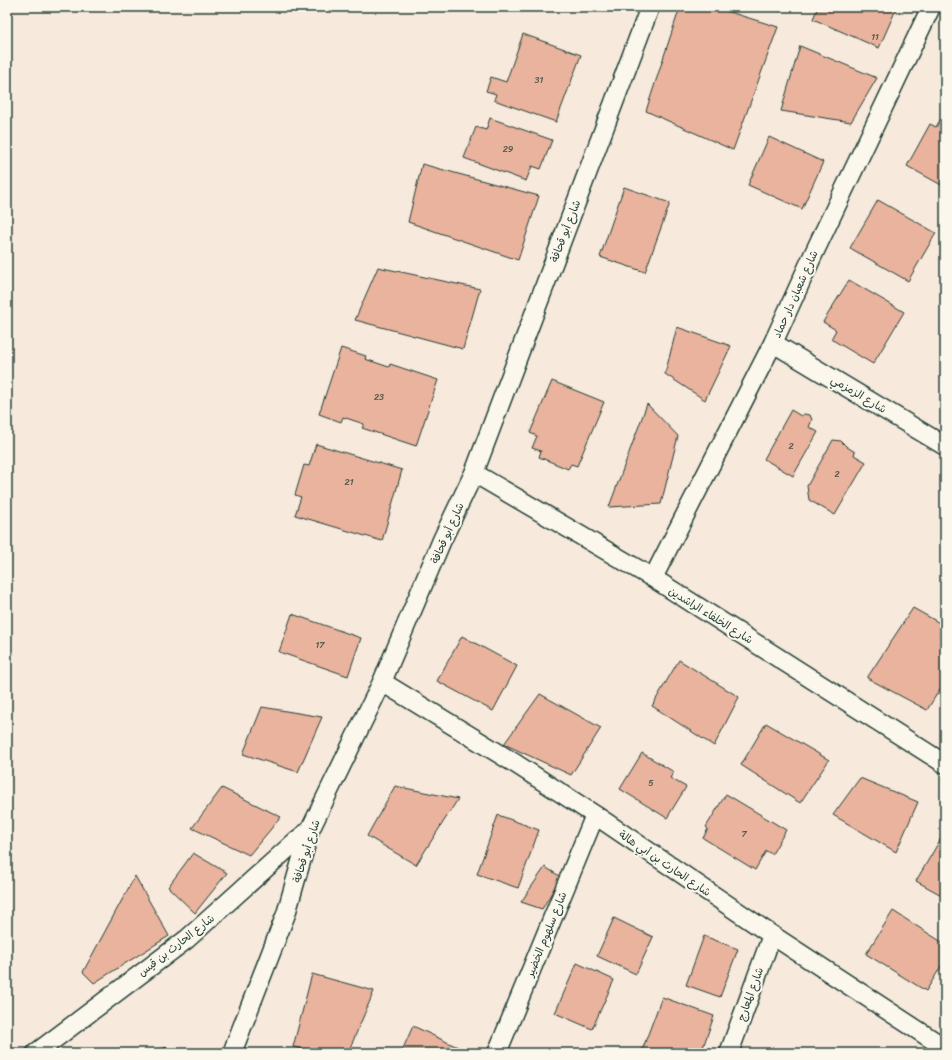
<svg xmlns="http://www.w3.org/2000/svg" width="952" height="1060" font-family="Sriracha,'Playpen Sans Arabic',sans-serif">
	<rect width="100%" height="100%" fill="#f7e9dc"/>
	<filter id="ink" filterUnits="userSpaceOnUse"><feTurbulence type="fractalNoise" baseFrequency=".025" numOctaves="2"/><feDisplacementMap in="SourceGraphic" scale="8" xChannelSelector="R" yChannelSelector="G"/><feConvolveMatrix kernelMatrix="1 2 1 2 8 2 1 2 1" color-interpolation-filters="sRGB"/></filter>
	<g filter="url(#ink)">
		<!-- building -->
		<path fill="#e9b39d" stroke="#1f3d34" d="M 680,7 L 713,7 L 778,27 L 733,150 L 646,111 Z
			M 818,7 L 897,7 L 879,48 L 813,19 Z
			M 523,34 L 581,55 L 556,122 L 494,100 L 496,94 L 486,91 L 491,77 L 506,82 Z
			M 800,46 L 877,78 L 851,122 L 781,111 Z
			M 490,118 L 552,140 L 541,169 L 532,166 L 526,181 L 464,158 L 476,127 L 486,130 Z
			M 940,120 L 945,122 L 945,187 L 907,166 L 930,124 L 936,127 Z
			M 769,137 L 823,162 L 802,209 L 748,185 Z
			M 422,164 L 539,196 L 518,260 L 408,222 Z
			M 624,187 L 670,203 L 645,272 L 600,257 Z
			M 878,200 L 936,233 L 908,281 L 850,248 Z
			M 378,267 L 480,289 L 463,349 L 355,320 Z
			M 849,280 L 904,312 L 873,364 L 831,339 L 836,330 L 823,322 Z
			M 677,327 L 731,346 L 705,400 L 665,374 Z
			M 341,348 L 366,356 L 365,359 L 389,367 L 390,364 L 438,380 L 416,446 L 362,428 L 364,424 L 343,417 L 341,422 L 319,414 Z
			M 552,381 L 604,402 L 577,466 L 571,464 L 568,469 L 539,457 L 541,451 L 532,448 L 537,436 L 530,433 Z
			M 647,404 L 678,436 L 661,504 L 609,507 Z
			M 791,410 L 801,416 L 804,414 L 810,415 L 812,420 L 809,427 L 818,432 L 793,476 L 764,459 Z
			M 833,440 L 841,441 L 847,447 L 855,452 L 854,455 L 866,462 L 835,515 L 809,500 L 807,486 Z
			M 316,444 L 402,470 L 382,541 L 295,515 L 301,497 L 295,495 L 304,465 L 309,466 Z
			M 913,608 L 945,626 L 945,681 L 927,710 L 867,678 Z
			M 292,614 L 361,638 L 348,676 L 279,652 Z
			M 462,636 L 517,666 L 493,711 L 437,681 Z
			M 679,660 L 739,697 L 714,746 L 652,706 Z
			M 540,694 L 601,728 L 571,775 L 504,744 Z
			M 262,707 L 322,717 L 298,772 L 243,754 Z
			M 766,723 L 829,760 L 800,803 L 741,765 Z
			M 642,753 L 674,772 L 670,778 L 686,787 L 667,818 L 620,789 Z
			M 860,778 L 918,802 L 896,852 L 833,815 Z
			M 395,786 L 458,799 L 416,865 L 367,836 Z
			M 222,788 L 281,817 L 249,855 L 192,828 Z
			M 726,794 L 786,830 L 772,854 L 766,851 L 755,870 L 703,838 L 708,829 L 706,827 Z
			M 498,815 L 539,830 L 518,888 L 477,874 Z
			M 943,835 L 945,837 L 945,897 L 916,881 Z
			M 193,853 L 227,873 L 195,913 L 168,887 Z
			M 545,867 L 561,877 L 542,909 L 521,902 Z
			M 135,876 L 169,936 L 94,983 L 83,972 Z
			M 893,911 L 945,944 L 945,960 L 926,991 L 866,954 Z
			M 614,918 L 653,937 L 636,974 L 597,956 Z
			M 704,936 L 738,949 L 720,997 L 686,985 Z
			M 577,963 L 614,980 L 592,1029 L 555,1013 Z
			M 312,974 L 374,991 L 348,1053 L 324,1053 L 293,1047 Z
			M 662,997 L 714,1016 L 701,1053 L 641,1053 Z
			M 413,1026 L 464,1050 L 462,1053 L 401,1053 Z
			M 167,1047 L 169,1053 L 149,1053 Z"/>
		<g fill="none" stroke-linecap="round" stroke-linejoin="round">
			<defs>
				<path id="street" d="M 773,343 L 945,446
					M 474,473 L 653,578 L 945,764
					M 653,578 L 773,343 L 813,255 L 931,7
					M 382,682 L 516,764 L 595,815 L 772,935 L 945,1048
					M 36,1053 L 187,939 L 296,841 L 310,830
					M 232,1053 L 286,914 L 310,830 L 382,682 L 442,540 L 474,473 L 650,7
					M 497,1053 L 595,815
					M 729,1053 L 772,935"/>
			</defs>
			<!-- street casing -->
			<use href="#street" stroke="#1f3d34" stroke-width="21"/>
			<!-- street -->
			<use href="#street" stroke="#fbf7ec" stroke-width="18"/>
		</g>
	</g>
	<g text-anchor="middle" stroke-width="4" stroke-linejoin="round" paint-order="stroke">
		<!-- number labels -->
		<g font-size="9" fill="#525a4e">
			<text x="875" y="40">11</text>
			<text x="539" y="83">31</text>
			<text x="508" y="152">29</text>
			<text x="379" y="400">23</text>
			<text x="791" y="449">2</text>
			<text x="837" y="477">2</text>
			<text x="349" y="485">21</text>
			<text x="320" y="648">17</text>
			<text x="651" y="786">5</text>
			<text x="744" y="837">7</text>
		</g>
		<!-- street labels -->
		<g font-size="11" fill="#1f3d34" stroke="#fbf7ec">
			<text transform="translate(565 231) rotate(-69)" y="4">شارع أبو قحافة</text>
			<text transform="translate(795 294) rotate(-66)" y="4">شارع شعبان دار حماد</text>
			<text transform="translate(859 394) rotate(31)" y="4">شارع الزمزمي</text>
			<text transform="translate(447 533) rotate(-66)" y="4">شارع أبو قحافة</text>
			<text transform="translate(711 615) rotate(32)" y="4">شارع الخلفاء الراشدين</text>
			<text transform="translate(306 851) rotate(-72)" y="4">شارع أبو قحافة</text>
			<text transform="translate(665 863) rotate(34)" y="4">شارع الحارث بن أبي هالة</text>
			<text transform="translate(546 934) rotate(-68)" y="4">شارع سلهوم الخضير</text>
			<text transform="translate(176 945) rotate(-38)" y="4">شارع الحارث بن قيس</text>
			<text transform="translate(750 994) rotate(-70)" y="4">شارع المعارج</text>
		</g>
	</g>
	<!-- margin -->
	<rect width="952" height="1060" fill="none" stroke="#fbf7ec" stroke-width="24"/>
	<rect x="12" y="12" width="928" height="1036" fill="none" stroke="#1f3d34" stroke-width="1.5" filter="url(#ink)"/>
</svg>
